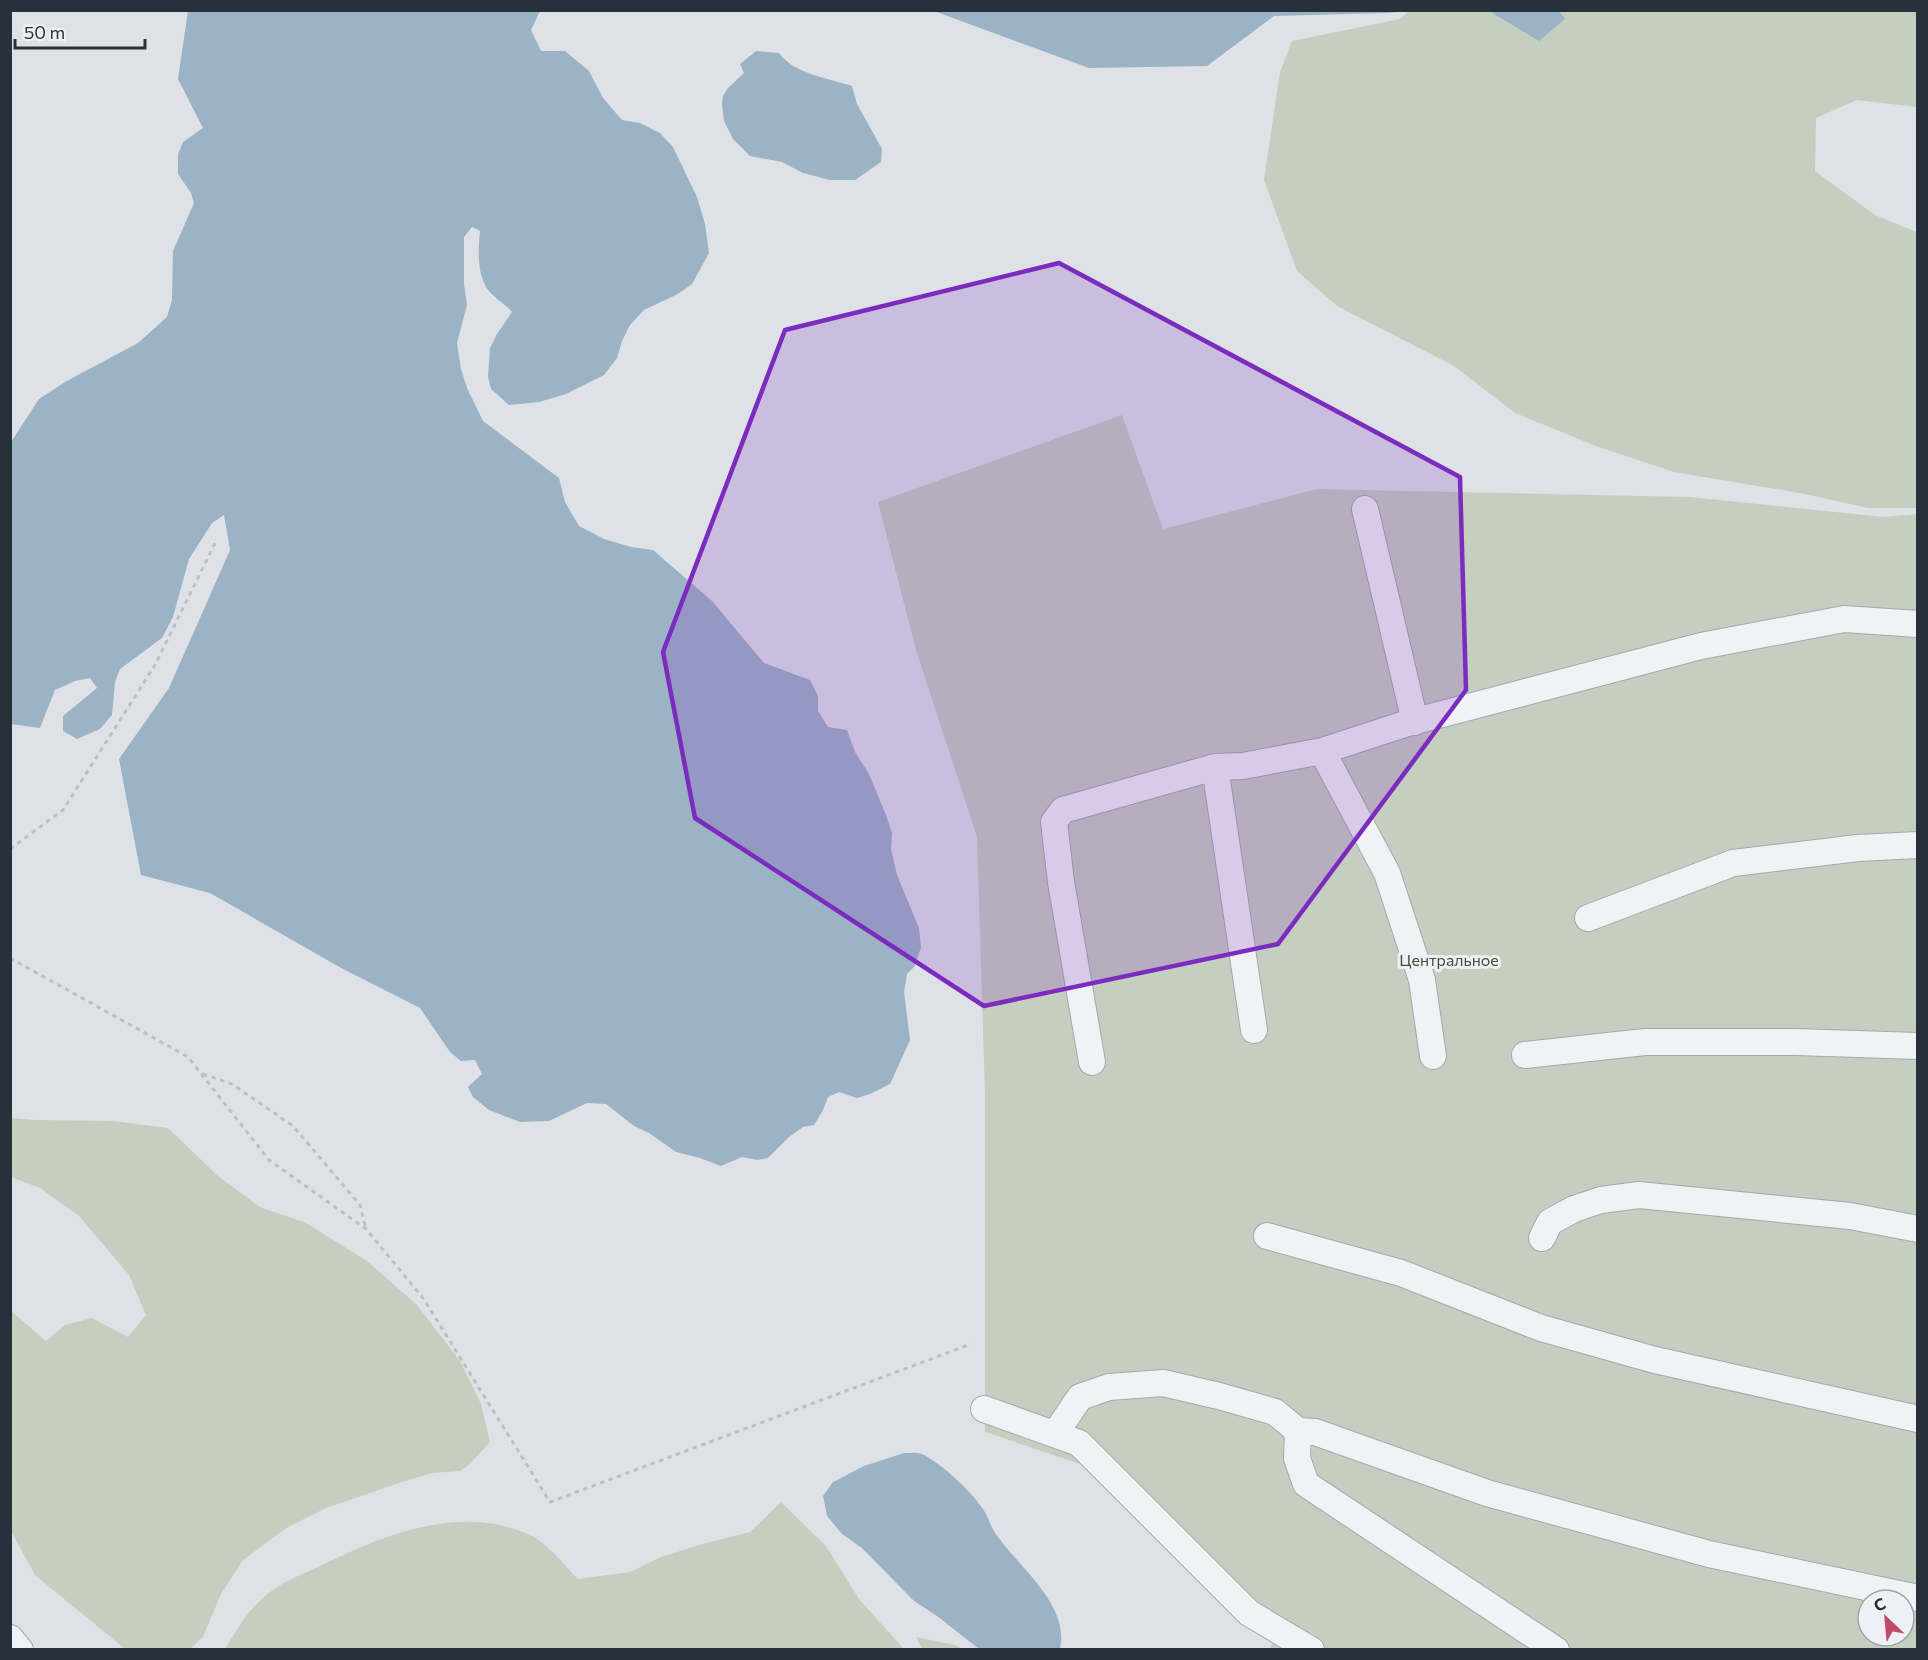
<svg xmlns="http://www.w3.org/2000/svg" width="1928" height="1660" font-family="Commissioner,sans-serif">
	<rect width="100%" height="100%" fill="#dee2e6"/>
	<!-- green -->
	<path fill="#c5cfbf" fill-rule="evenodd" d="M 1409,11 L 1917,11 L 1917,107 L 1857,100 L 1816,118 L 1815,171 L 1875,215 L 1917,232 L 1917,508 L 1868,508 L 1800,493 L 1674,472 L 1601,448 L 1515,413 L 1454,366 L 1337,306 L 1297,271 L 1264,180 L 1280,72 L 1292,41 L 1400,19 Z
		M 1122,415 L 1163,529 L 1317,489 L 1690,497 L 1884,517 L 1917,514 L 1917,1649 L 1270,1649 L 1274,1639 L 1086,1466 L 985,1432 L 985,1095 L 977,837 L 916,650 L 878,502 ZM 1868,1600 L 1904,1600 L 1904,1636 L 1868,1636 Z
		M 11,1118 L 36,1120 L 113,1121 L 168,1128 L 218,1176 L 260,1207 L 306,1223 L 367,1261 L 417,1305 L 460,1361 L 481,1404 L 490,1442 L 470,1464 L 460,1471 L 432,1473 L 402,1482 L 326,1508 L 288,1527 L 243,1560 L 221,1594 L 203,1637 L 190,1649 L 125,1649 L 35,1575 L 11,1531 L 11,1311 L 46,1341 L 65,1325 L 92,1318 L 128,1337 L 146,1315 L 129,1275 L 79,1216 L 40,1188 L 11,1177 Z
		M 781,1502 L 826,1546 L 859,1599 L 904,1649 L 225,1649 C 240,1625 249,1607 273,1590 C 286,1580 303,1574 318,1567 C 380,1537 453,1505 523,1532 C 546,1540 561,1562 578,1579 L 630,1572 L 661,1557 L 706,1543 L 750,1532 Z
		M 916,1637 L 955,1645 L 963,1649 L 922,1649 Z"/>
	<!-- water -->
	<path fill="#9bb3c4" d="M 188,11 L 540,11 L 531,30 L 541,51 L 565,51 L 589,71 L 603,98 L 622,120 L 640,123 L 660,133 L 673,147 L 697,197 L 705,224 L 709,253 L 692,284 L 678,294 L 644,310 L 630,325 L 622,341 L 617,358 L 604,375 L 566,394 L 539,402 L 509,405 L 491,389 L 488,377 L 490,348 L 497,334 L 512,312 C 506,305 500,302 494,296 C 476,282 478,251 480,231 L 472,227 L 464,237 L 464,284 L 467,305 L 457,343 L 461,369 L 467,388 L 483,421 L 559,478 L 565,502 L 579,526 L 604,539 L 631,547 L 653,550 L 712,601 L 764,663 L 810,680 L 818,696 L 818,711 L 828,727 L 847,730 L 855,752 L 869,774 L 886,815 L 892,833 L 891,849 L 897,875 L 919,928 L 921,947 L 915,966 L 907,974 L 904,992 L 910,1040 L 890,1084 L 870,1094 L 857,1098 L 839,1092 L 828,1097 L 823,1110 L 814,1125 L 803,1127 L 789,1137 L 768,1158 L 758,1160 L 742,1157 L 721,1166 L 700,1158 L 676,1152 L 649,1133 L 634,1126 L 606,1104 L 587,1103 L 549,1121 L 520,1122 L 489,1110 L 473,1097 L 468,1087 L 482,1074 L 475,1060 L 461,1061 L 450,1052 L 420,1008 L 343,969 L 210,893 L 141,875 L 119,759 L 169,688 L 230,550 L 224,515 L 212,523 L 189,559 L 173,617 L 162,638 L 120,669 L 115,682 L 112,715 L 100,729 L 77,739 L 63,731 L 63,716 L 97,688 L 90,678 L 75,681 L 55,690 L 40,728 L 11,724 L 11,442 L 39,399 L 65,382 L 138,343 L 167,317 L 172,300 L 173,251 L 194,203 L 191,193 L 178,174 L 178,154 L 183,142 L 203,128 L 178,79 Z
		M 934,11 L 1414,11 L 1386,13 L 1274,16 L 1207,66 L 1089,68 Z
		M 1489,11 L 1559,11 L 1565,19 L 1539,41 Z
		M 756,51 L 779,53 C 794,74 828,78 852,86 L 857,104 L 882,149 L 881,162 L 855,180 L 830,180 L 803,173 L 782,162 L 750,156 L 733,139 L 724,121 L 722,104 L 723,96 L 728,88 L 744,73 L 740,64 Z
		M 904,1453 C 910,1453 917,1452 922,1454 C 942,1464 971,1491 983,1509 C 989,1518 991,1529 998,1537 C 1020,1568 1070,1606 1060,1649 L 979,1649 L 937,1616 L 914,1601 L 862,1548 L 842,1534 L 827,1516 L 823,1496 L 833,1482 L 864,1466 Z"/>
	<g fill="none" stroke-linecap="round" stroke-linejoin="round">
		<defs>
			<path id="minor" d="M 1365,509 L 1415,722
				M 1322,751 L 1387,873 L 1422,980 L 1433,1056
				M 1215,767 L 1254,1030
				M 1588,918 L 1733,863 L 1858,848 L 1918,845
				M 1525,1055 L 1645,1042 L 1796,1042 L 1918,1046
				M 1092,1062 L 1061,882 L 1054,822 L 1063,810 L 1215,767 L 1243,766 L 1322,751 L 1408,723 L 1701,646 L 1844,619 L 1918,624
				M 1267,1236 L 1401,1273 L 1541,1328 L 1655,1360 L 1918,1419
				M 1542,1238 L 1550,1222 L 1574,1209 L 1601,1200 L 1639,1195 L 1850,1216 L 1918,1229
				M 984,1409 L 1079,1443 L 1249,1613 L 1311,1650
				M 1298,1431 L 1315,1432 L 1487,1493 L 1709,1554 L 1918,1598
				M 1055,1434 L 1080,1397 L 1109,1387 L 1163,1383 L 1219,1396 L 1275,1412 L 1298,1431 L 1297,1458 L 1306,1484 L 1556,1650
				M 10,1638 L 20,1650"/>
		</defs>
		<!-- minor casing -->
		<use href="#minor" stroke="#a4a9af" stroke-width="28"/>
		<!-- path -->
		<path stroke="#bcc0c5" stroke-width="3" stroke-dasharray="4.5 4.5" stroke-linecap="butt" d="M 10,849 L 63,810 L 155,665 L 216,541
			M 10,958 L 188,1057 L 269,1160 L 366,1229 L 423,1298 L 550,1502 L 971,1344
			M 203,1074 L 232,1084 L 293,1126 L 360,1205 L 366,1229"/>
		<!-- minor -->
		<use href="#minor" stroke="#f0f2f5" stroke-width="26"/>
	</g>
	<!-- marked area -->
	<path fill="#7b2cbf" fill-opacity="0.2" stroke="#7b2cbf" stroke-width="4.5" stroke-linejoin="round" d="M 1059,263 L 1460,477 L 1466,690 L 1278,944 L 984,1006 L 695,818 L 663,652 L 785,330 Z"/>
	<g text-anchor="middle" stroke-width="6" stroke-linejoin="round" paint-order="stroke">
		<!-- park labels -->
		<g font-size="16" fill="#405637" stroke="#edf0f4">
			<text x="1449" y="966">Центральное</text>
		</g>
	</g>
	<!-- border -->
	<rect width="1928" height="1660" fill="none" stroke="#28313b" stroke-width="24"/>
	<!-- north arrow -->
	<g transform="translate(1886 1618) rotate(334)"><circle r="28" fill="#edf0f4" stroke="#9ea4aa" stroke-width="1.5"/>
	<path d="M0-4.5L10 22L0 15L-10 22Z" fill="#c34b6a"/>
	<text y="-9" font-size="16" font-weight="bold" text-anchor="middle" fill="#28313b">С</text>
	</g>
	<!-- scale -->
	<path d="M15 39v9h130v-9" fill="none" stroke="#28313b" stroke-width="3"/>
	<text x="24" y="39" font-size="18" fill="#28313b" stroke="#edf0f4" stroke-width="4.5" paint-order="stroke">50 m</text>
</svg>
